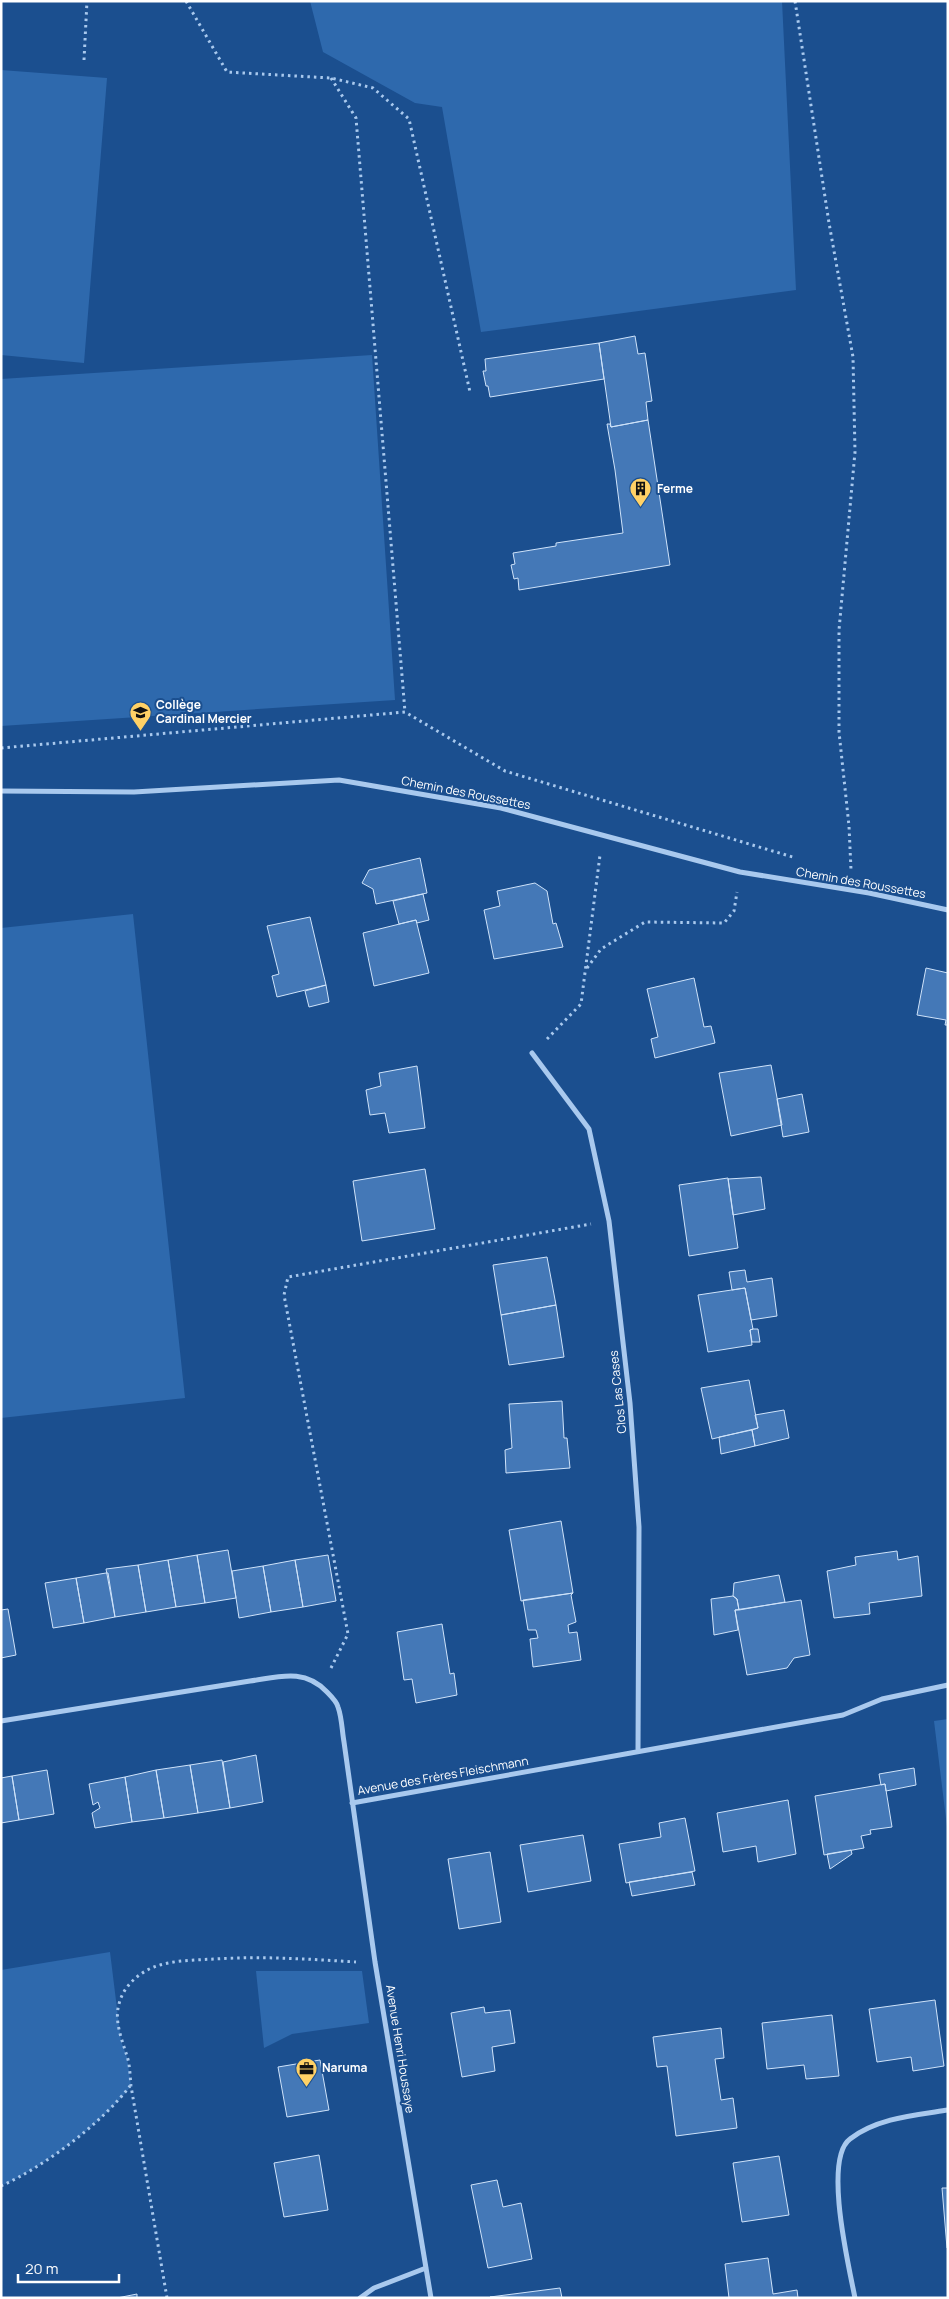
<svg xmlns="http://www.w3.org/2000/svg" width="949" height="2299" font-family="Manrope,sans-serif">
	<rect width="100%" height="100%" fill="#1b4f8f"/>
	<!-- green -->
	<path fill="#2e69ad" d="M 310,1 L 782,1 L 796,290 L 481,332 L 442,107 L 415,103 L 323,52 Z
		M 1,70 L 107,78 L 84,363 L 1,355 Z
		M 372,355 L 395,700 L 1,726 L 1,379 Z
		M 133,914 L 185,1398 L 1,1418 L 1,928 Z
		M 948,1719 L 948,1835 L 934,1721 Z
		M 110,1952 L 121,2041 L 127,2057 L 131,2086 C 101,2124 45,2166 1,2186 L 1,1970 Z
		M 256,1971 L 362,1971 L 369,2023 L 292,2034 L 264,2048 Z"/>
	<!-- building -->
	<path fill="#4478b7" stroke="#cfe3fa" d="M 635,336 L 638,354 L 645,353 L 652,401 L 646,402 L 648,420 L 611,427 L 599,343 Z
		M 599,343 L 604,379 L 490,397 L 488,386 L 486,386 L 483,371 L 486,371 L 485,359 Z
		M 648,420 L 670,565 L 519,590 L 518,578 L 514,579 L 511,565 L 515,564 L 513,553 L 556,546 L 556,543 L 623,533 L 615,470 L 607,424 L 610,424 L 611,427 Z
		M 420,858 L 427,893 L 376,904 L 373,889 L 362,883 L 369,870 Z
		M 535,883 L 547,891 L 553,924 L 556,923 L 563,947 L 494,959 L 484,910 L 500,906 L 497,891 Z
		M 423,894 L 429,920 L 417,923 L 416,920 L 399,924 L 393,901 Z
		M 310,917 L 326,985 L 277,997 L 272,976 L 279,974 L 267,926 Z
		M 416,920 L 429,973 L 374,986 L 363,933 Z
		M 926,968 L 948,973 L 948,1025 L 945,1025 L 946,1020 L 917,1015 Z
		M 694,978 L 704,1027 L 711,1026 L 715,1043 L 655,1058 L 651,1039 L 658,1037 L 647,989 Z
		M 326,985 L 329,1002 L 309,1007 L 305,991 Z
		M 771,1065 L 782,1125 L 731,1136 L 719,1073 Z
		M 417,1066 L 425,1128 L 389,1133 L 385,1113 L 370,1115 L 366,1090 L 381,1086 L 379,1073 Z
		M 802,1094 L 809,1132 L 783,1137 L 777,1099 Z
		M 425,1169 L 435,1229 L 362,1241 L 353,1181 Z
		M 761,1177 L 765,1209 L 733,1215 L 728,1179 Z
		M 728,1178 L 738,1248 L 689,1256 L 679,1185 Z
		M 547,1257 L 556,1305 L 501,1315 L 493,1265 Z
		M 745,1270 L 747,1282 L 772,1278 L 777,1316 L 751,1320 L 745,1288 L 732,1290 L 729,1272 Z
		M 745,1288 L 753,1329 L 750,1330 L 752,1345 L 708,1352 L 698,1295 Z
		M 556,1305 L 564,1357 L 509,1365 L 501,1315 Z
		M 753,1329 L 758,1329 L 760,1342 L 752,1342 L 750,1330 Z
		M 749,1380 L 758,1428 L 712,1439 L 701,1388 Z
		M 562,1401 L 564,1438 L 567,1438 L 570,1468 L 506,1473 L 505,1450 L 512,1448 L 509,1404 Z
		M 784,1410 L 789,1438 L 755,1446 L 752,1430 L 758,1428 L 755,1415 Z
		M 752,1430 L 755,1446 L 721,1454 L 719,1437 Z
		M 561,1521 L 573,1593 L 521,1601 L 509,1530 Z
		M 228,1550 L 236,1598 L 205,1603 L 197,1555 Z
		M 897,1551 L 898,1560 L 918,1556 L 922,1596 L 869,1603 L 870,1614 L 834,1618 L 827,1571 L 856,1565 L 855,1557 Z
		M 197,1555 L 205,1603 L 176,1607 L 168,1560 Z
		M 328,1555 L 336,1601 L 303,1607 L 295,1560 Z
		M 168,1560 L 176,1607 L 146,1612 L 138,1565 Z
		M 295,1560 L 303,1607 L 271,1612 L 263,1566 Z
		M 138,1565 L 146,1612 L 115,1617 L 106,1569 Z
		M 263,1566 L 271,1612 L 239,1618 L 232,1571 Z
		M 106,1573 L 108,1573 L 115,1617 L 84,1623 L 76,1578 Z
		M 779,1575 L 785,1602 L 739,1610 L 737,1599 L 733,1596 L 734,1583 Z
		M 76,1578 L 84,1623 L 53,1628 L 45,1583 Z
		M 573,1593 L 571,1595 L 576,1622 L 568,1625 L 569,1633 L 577,1632 L 581,1660 L 533,1667 L 530,1639 L 538,1638 L 536,1630 L 528,1630 L 523,1600 Z
		M 733,1596 L 737,1599 L 739,1610 L 735,1610 L 738,1630 L 714,1635 L 711,1599 Z
		M 801,1600 L 810,1655 L 794,1658 L 787,1668 L 747,1675 L 735,1610 Z
		M 8,1609 L 16,1655 L 1,1658 L 1,1610 Z
		M 442,1624 L 450,1674 L 454,1673 L 457,1695 L 416,1703 L 412,1679 L 404,1680 L 397,1632 Z
		M 256,1755 L 263,1802 L 230,1808 L 223,1762 Z
		M 222,1760 L 230,1808 L 198,1813 L 190,1765 Z
		M 190,1765 L 198,1813 L 164,1818 L 156,1770 Z
		M 914,1768 L 916,1785 L 886,1791 L 885,1784 L 881,1785 L 879,1774 Z
		M 47,1770 L 54,1814 L 19,1820 L 12,1776 Z
		M 156,1770 L 164,1818 L 132,1822 L 125,1777 Z
		M 12,1776 L 19,1820 L 1,1823 L 1,1778 Z
		M 125,1777 L 132,1822 L 95,1828 L 92,1813 L 100,1808 L 98,1802 L 93,1805 L 89,1784 Z
		M 885,1784 L 892,1827 L 870,1830 L 871,1834 L 861,1836 L 864,1848 L 824,1855 L 815,1796 Z
		M 788,1800 L 796,1854 L 758,1862 L 756,1846 L 723,1852 L 717,1813 Z
		M 685,1818 L 695,1871 L 626,1883 L 619,1844 L 661,1837 L 659,1823 Z
		M 583,1835 L 591,1881 L 528,1892 L 520,1845 Z
		M 851,1850 L 852,1854 L 830,1869 L 827,1854 Z
		M 490,1852 L 501,1922 L 459,1929 L 448,1859 Z
		M 692,1872 L 695,1885 L 632,1896 L 629,1882 Z
		M 935,2000 L 944,2066 L 913,2071 L 911,2057 L 877,2062 L 869,2009 Z
		M 484,2007 L 485,2013 L 510,2010 L 515,2043 L 492,2047 L 495,2071 L 462,2077 L 451,2013 Z
		M 832,2015 L 839,2076 L 806,2079 L 804,2065 L 767,2069 L 762,2023 Z
		M 721,2028 L 724,2058 L 715,2059 L 721,2100 L 733,2098 L 737,2128 L 676,2136 L 667,2066 L 657,2067 L 653,2037 Z
		M 320,2060 L 329,2110 L 287,2117 L 278,2067 Z
		M 319,2155 L 328,2210 L 284,2217 L 274,2163 Z
		M 779,2156 L 789,2215 L 742,2222 L 733,2163 Z
		M 497,2180 L 503,2207 L 521,2203 L 532,2259 L 488,2268 L 471,2185 Z
		M 942,2188 L 948,2188 L 948,2247 L 947,2248 Z
		M 768,2258 L 773,2294 L 797,2290 L 798,2298 L 729,2298 L 725,2264 Z
		M 560,2288 L 562,2298 L 490,2297 Z
		M 137,2294 L 137,2298 L 117,2298 Z"/>
	<g fill="none" stroke-linecap="round" stroke-linejoin="round">
		<!-- path -->
		<path stroke="#a9c9ee" stroke-width="3" stroke-dasharray="2.5 4" stroke-linecap="butt" d="M 186,1 L 227,72 L 331,78 L 373,88 L 409,119 L 470,392
			M 795,1 L 829,223 L 853,357 L 855,452 L 839,630 L 839,732 L 849,826 L 851,870
			M 84,60 L 87,1
			M 331,78 L 356,118 L 405,712
			M 1,748 L 405,712 L 505,771 L 796,858
			M 587,968 L 601,949 L 645,922 L 724,923 L 734,911 L 737,892
			M 547,1039 L 581,1004 L 600,855
			M 331,1668 L 348,1634 L 284,1295 L 288,1277 L 591,1224
			M 1,2186 C 45,2166 101,2124 130,2086
			M 167,2298 L 131,2086 C 130,2076 130,2065 127,2056 C 122,2040 114,2021 119,2004 C 123,1987 138,1973 154,1967 C 173,1960 195,1960 215,1959 C 262,1956 308,1959 356,1962"/>
		<!-- street -->
		<path stroke="#a9c9ee" stroke-width="5" d="M 1,791 L 134,792 L 339,780 L 501,808 L 740,872 L 869,893 L 948,910
			M 532,1053 L 589,1129 L 609,1221 L 630,1403 L 639,1527 L 638,1750
			M 1,1721 L 250,1681 C 279,1677 304,1668 327,1692 C 331,1696 337,1702 338,1707 C 342,1718 342,1731 344,1742 L 375,1962 L 431,2298
			M 352,1803 L 843,1715 L 882,1699 L 948,1685
			M 360,2298 L 374,2288 L 426,2268
			M 855,2298 C 849,2267 823,2159 850,2139 C 877,2118 916,2115 948,2110"/>
	</g>
	<!-- icons -->
	<defs>
		<symbol id="building-pin" viewBox="-11 -11 22 30"><path d="M0 17L-7.5 6A9.5 9.5 0 1 1 7.5 6Z" fill="#ffd166" stroke="#1b4f8f"/><path d="M-4-6H4V6H1V3H-1V6H-4ZM-2.5-4.3h1.7v1.8h-1.7ZM.8-4.3h1.7v1.8H.8ZM-2.5-1h1.7V.8h-1.7ZM.8-1h1.7V.8H.8Z" fill="#111"/></symbol>
		<symbol id="school-pin" viewBox="-11 -11 22 30"><path d="M0 17L-7.5 6A9.5 9.5 0 1 1 7.5 6Z" fill="#ffd166" stroke="#1b4f8f"/><path d="M0-5L7-2L0 1L-7-2ZM-4 1L0 2.5L4 1V4Q0 6-4 4Z" fill="#111"/></symbol>
		<symbol id="office-pin" viewBox="-11 -11 22 30"><path d="M0 17L-7.5 6A9.5 9.5 0 1 1 7.5 6Z" fill="#ffd166" stroke="#1b4f8f"/><path d="M-6-3h4V-5.5h4V-3h4V5H-6ZM-1-4.5V-3h2v-1.5ZM-6 0V1H6V0Z" fill="#111"/></symbol>
	</defs>
	<g fill-rule="evenodd">
		<use href="#building-pin" x="628" y="476" width="25" height="34"/>
		<use href="#school-pin" x="128" y="700" width="25" height="34"/>
		<use href="#office-pin" x="294" y="2056" width="25" height="34"/>
	</g>
	<g text-anchor="middle" stroke-width="4" stroke-linejoin="round" paint-order="stroke">
		<!-- poi labels -->
		<g font-size="12" font-weight="bold" fill="#fff" stroke="#1b4f8f" text-anchor="start">
			<text x="657" y="493">Ferme</text>
			<text x="156" y="709">Collège<tspan x="156" dy="14">Cardinal Mercier</tspan></text>
			<text x="322" y="2072">Naruma</text>
		</g>
		<!-- street labels -->
		<g font-size="12" fill="#fff" stroke="#1b4f8f">
			<text transform="translate(466 793) rotate(11)" y="4">Chemin des Roussettes</text>
			<text transform="translate(861 883) rotate(10)" y="4">Chemin des Roussettes</text>
			<text transform="translate(618 1392) rotate(-96)" y="4">Clos Las Cases</text>
			<text transform="translate(443 1776) rotate(-10)" y="4">Avenue des Frères Fleischmann</text>
			<text transform="translate(400 2049) rotate(81)" y="4">Avenue Henri Houssaye</text>
		</g>
	</g>
	<!-- border -->
	<rect width="949" height="2299" fill="none" stroke="#ffffff" stroke-width="5"/>
	<!-- scale -->
	<path d="M18 2274v8h101v-8" fill="none" stroke="#ffffff" stroke-width="2.5"/>
	<text x="25" y="2274" font-size="15" fill="#ffffff" stroke="#1b4f8f" stroke-width="4" paint-order="stroke">20 m</text>
</svg>
